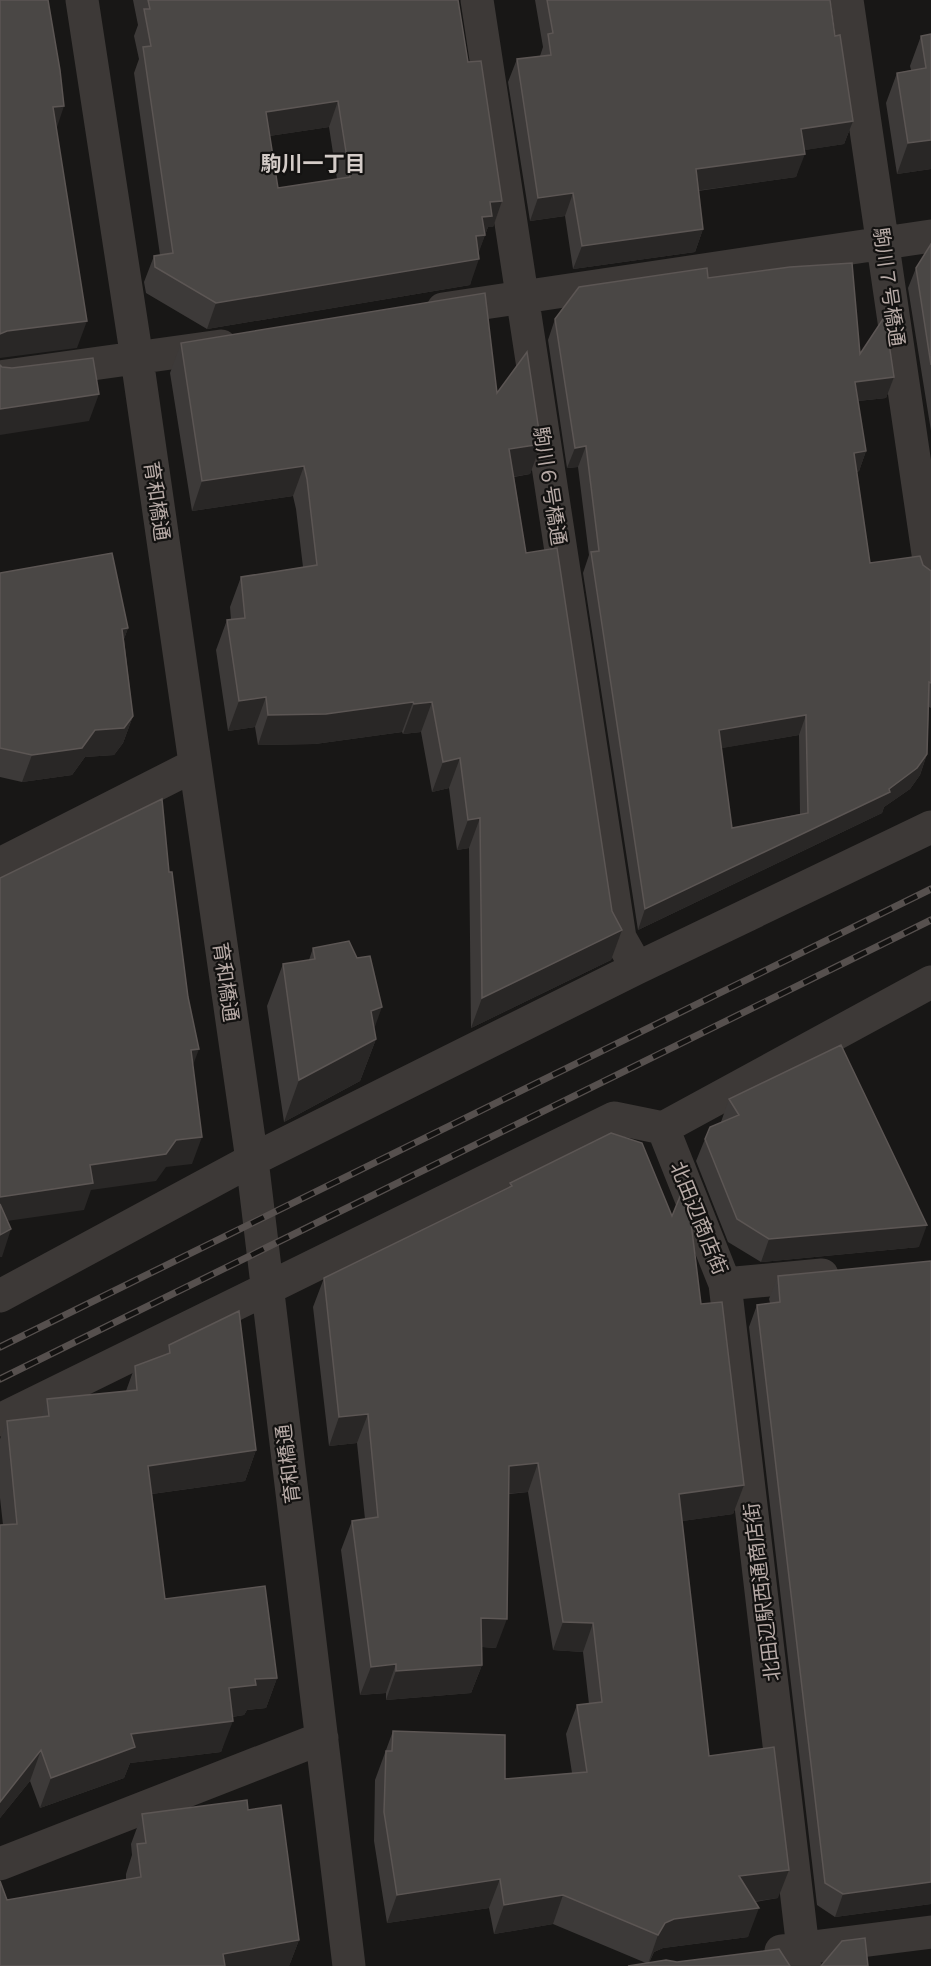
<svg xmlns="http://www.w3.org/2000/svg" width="931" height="1966" font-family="'Work Sans','Noto Sans JP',sans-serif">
	<rect width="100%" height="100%" fill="#181716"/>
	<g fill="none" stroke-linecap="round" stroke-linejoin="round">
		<!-- minor -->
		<path stroke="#3d3937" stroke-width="33" d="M 82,0 L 137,359 L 252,1160 L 349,1966
			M 477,0 L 620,938 L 637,968
			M 847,0 L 931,574
			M 443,309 L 931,236
			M 0,377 L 221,346
			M 0,864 L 193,766
			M 663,1128 L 725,1284 L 805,1966
			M 725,1284 L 822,1275
			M 0,1296 L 252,1160 L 637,968 L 931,827
			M 0,1420 L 614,1118 L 663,1128 L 931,982
			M 0,1864 L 322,1738
			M 781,1951 L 931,1932"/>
		<defs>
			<path id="rail" d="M 0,1347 L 931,889
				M 0,1379 L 931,920"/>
		</defs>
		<!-- rail casing -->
		<use href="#rail" stroke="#56504e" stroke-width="7"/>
		<!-- rail -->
		<use href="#rail" stroke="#131211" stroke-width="4.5" stroke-dasharray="14" stroke-linecap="butt"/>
	</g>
	<!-- wall -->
	<path fill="#3d3a39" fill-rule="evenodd" d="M 133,0 L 458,0 L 468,62 L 502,201 L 493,227 L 488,227 L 478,253 L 470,285 L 207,329 L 146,293 L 144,282 L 154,256 L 160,255 L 134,73 L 139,59 L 134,36 L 138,25 ZM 329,127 L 337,179 L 278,188 L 269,136 Z
		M 535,0 L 830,0 L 835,36 L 853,121 L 844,144 L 804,150 L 796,177 L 698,191 L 703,229 L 695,252 L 573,269 L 565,216 L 530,221 L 508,82 L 517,59 L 540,56 L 543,47 Z
		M 931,34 L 931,169 L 897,174 L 886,103 L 897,73 L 911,70 L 910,66 L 921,36 Z
		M 931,244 L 931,431 L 908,288 L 916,268 Z
		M 708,278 L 860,354 L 894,377 L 886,398 L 858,401 L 866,451 L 859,471 L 857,472 L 870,563 L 923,565 L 931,571 L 931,708 L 929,707 L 927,754 L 920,775 L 910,789 L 884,807 L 882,813 L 638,930 L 583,573 L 589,555 L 578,467 L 567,468 L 548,340 L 555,319 ZM 799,735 L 800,814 L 732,828 L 721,748 Z
		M 181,343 L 497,393 L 541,444 L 530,474 L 514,477 L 526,553 L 612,911 L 622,930 L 611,960 L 471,1028 L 469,848 L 457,850 L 449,788 L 432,792 L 421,732 L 403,734 L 402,732 L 315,744 L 258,745 L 255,727 L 228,731 L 216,650 L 227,620 L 231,620 L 230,607 L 241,577 L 303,567 L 296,509 L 293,496 L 192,511 L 170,373 Z
		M 0,573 L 128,628 L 124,639 L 133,716 L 123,743 L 114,755 L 85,757 L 72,775 L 22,782 L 0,777 Z
		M 313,948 L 374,1029 L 376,1039 L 360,1081 L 284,1122 L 267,1006 L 283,964 L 309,960 Z
		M 729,1099 L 919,1247 L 761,1262 L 728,1242 L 696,1161 L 705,1139 L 721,1122 Z
		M 510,1183 L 701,1304 L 744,1485 L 733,1514 L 682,1521 L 709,1756 L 778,1898 L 755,1902 L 748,1937 L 663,1948 L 654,1952 L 649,1963 L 677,1962 L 790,1966 L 646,1963 L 553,1924 L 494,1934 L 489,1908 L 387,1923 L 374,1841 L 375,1780 L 393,1731 L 505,1779 L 572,1773 L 566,1734 L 577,1705 L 589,1704 L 583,1652 L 553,1650 L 528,1492 L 509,1494 L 496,1648 L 482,1647 L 482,1665 L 471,1693 L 386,1700 L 386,1693 L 360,1695 L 341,1550 L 352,1521 L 365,1519 L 357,1443 L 329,1446 L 313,1307 L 324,1278 L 509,1187 Z
		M 778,1276 L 931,1904 L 835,1917 L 817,1905 L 749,1327 L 757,1305 L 770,1303 L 769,1299 Z
		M 169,1345 L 256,1450 L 245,1481 L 152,1494 L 165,1599 L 277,1678 L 266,1708 L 247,1710 L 244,1715 L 232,1717 L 221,1752 L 130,1763 L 124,1778 L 40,1808 L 30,1781 L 0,1818 L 0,1525 L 3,1525 L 0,1498 L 0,1439 L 7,1421 L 41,1417 L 47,1399 L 126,1391 L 135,1366 L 165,1355 Z
		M 248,1810 L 299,1940 L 289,1966 L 0,1966 L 7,1900 L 126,1880 L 126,1874 L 132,1855 L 131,1844 L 142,1814 Z"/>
	<!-- shaded-wall -->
	<path fill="#292726" d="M 338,101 L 329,127 L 256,138 L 266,112 Z
		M 64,106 L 55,133 L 53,107 Z
		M 853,121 L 844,144 L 793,152 L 801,129 Z
		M 931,140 L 931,169 L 897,174 L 908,143 Z
		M 805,154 L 796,177 L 687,192 L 696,169 Z
		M 573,193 L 565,216 L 530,221 L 538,198 Z
		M 502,201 L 493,227 L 488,227 L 476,260 L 479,259 L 470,285 L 207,329 L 216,303 L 482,217 L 490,202 Z
		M 703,229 L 695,252 L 573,269 L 582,246 Z
		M 87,321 L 77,348 L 0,358 L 0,334 L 7,331 Z
		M 894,377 L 886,398 L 848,402 L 855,382 Z
		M 99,394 L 89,421 L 0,435 L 0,409 Z
		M 541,444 L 530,474 L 499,479 L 509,449 Z
		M 586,446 L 578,467 L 567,468 L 575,448 Z
		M 866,451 L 859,471 L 847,473 L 854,453 Z
		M 304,466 L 293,496 L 192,511 L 202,481 Z
		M 128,628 L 118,655 L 122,629 Z
		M 266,697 L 255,727 L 228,731 L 239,701 Z
		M 413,702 L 402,732 L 315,744 L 258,745 L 268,715 Z
		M 432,702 L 421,732 L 403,734 L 414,704 Z
		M 806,715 L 799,735 L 711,750 L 719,730 Z
		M 133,716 L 123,743 L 114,755 L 85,757 L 72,775 L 22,782 L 32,755 Z
		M 927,754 L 920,775 L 910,789 L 884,807 L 882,813 L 638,930 L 645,909 L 889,789 Z
		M 460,758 L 449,788 L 432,792 L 443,762 Z
		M 480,818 L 469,848 L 457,850 L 468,820 Z
		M 622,930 L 611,960 L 471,1028 L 482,998 Z
		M 382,1007 L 369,1043 L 376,1039 L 360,1081 L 284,1122 L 299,1080 L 371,1011 Z
		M 199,1049 L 189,1076 L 191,1050 Z
		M 202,1137 L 192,1164 L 166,1167 L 156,1181 L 91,1190 L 84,1210 L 0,1222 L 0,1197 L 90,1165 L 176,1140 Z
		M 927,1225 L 919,1247 L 761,1262 L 769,1239 Z
		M 11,1229 L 2,1257 L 0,1257 L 0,1235 Z
		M 368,1414 L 357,1443 L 329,1446 L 339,1417 Z
		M 256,1450 L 245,1481 L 137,1496 L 148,1466 Z
		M 538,1463 L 528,1492 L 499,1494 L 509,1466 Z
		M 744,1485 L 733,1514 L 668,1523 L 679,1494 Z
		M 481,1618 L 507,1619 L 496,1648 L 471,1646 Z
		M 563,1622 L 593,1623 L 583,1652 L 553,1650 Z
		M 396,1664 L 386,1693 L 360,1695 L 371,1667 Z
		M 482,1665 L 471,1693 L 386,1700 L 396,1671 Z
		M 277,1678 L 266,1708 L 247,1710 L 244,1715 L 218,1719 L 229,1688 L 255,1679 Z
		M 233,1721 L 221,1752 L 130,1763 L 124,1778 L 40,1808 L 51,1778 L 131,1734 Z
		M 41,1750 L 30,1781 L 0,1818 L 0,1802 Z
		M 789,1870 L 778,1898 L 728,1905 L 739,1876 Z
		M 500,1879 L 489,1908 L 387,1923 L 397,1895 Z
		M 931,1882 L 931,1904 L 835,1917 L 843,1894 Z
		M 563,1895 L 553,1924 L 494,1934 L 504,1905 Z
		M 759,1908 L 748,1937 L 663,1948 L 654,1952 L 648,1964 L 658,1935 L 665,1923 L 674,1919 Z
		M 299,1940 L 289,1966 L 218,1966 L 223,1954 Z"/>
	<!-- building -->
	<path fill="#4a4745" stroke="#5c5654" stroke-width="1.5" fill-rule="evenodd" d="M 0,0 L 48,0 L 60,70 L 64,106 L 53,107 L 87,321 L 7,331 L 0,334 Z
		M 148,0 L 458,0 L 468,62 L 481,61 L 502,201 L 490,202 L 492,216 L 482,217 L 485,235 L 476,236 L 479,259 L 216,303 L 155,267 L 154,256 L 173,253 L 143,47 L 151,46 L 144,9 L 150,9 ZM 338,101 L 350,177 L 278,188 L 266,112 Z
		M 547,0 L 830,0 L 835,36 L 840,35 L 853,121 L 801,129 L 805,154 L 696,169 L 703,229 L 582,246 L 573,193 L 538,198 L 517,59 L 551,55 L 548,34 L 553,33 Z
		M 931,34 L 931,140 L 908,143 L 897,73 L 926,68 L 921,36 Z
		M 931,244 L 931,365 L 916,268 Z
		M 852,263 L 860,354 L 885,316 L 894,377 L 855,382 L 866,451 L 854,453 L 870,563 L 920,556 L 923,565 L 931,571 L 931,683 L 929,682 L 927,754 L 917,768 L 889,789 L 890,792 L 645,909 L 591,552 L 599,551 L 586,446 L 575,448 L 555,319 L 579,287 L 707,268 L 708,278 L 790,267 ZM 806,715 L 808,813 L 732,828 L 719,730 Z
		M 485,293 L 497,393 L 527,352 L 541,444 L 509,449 L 526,553 L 557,548 L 612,911 L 622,930 L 482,998 L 480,818 L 468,820 L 460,758 L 443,762 L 432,702 L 414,704 L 413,702 L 326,714 L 268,715 L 266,697 L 239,701 L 227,620 L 245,618 L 241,577 L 317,565 L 307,479 L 304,466 L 202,481 L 181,343 Z
		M 93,358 L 99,394 L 0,409 L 0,365 L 2,367 L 12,368 Z
		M 112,553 L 128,628 L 122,629 L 133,716 L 124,728 L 95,730 L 82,748 L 32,755 L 0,748 L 0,573 Z
		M 162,799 L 169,872 L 172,872 L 188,997 L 199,1049 L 191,1050 L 202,1137 L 176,1140 L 166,1154 L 90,1165 L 93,1183 L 0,1197 L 0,878 Z
		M 349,941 L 357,958 L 370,956 L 382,1007 L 371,1011 L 376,1039 L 299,1080 L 283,964 L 315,959 L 313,948 Z
		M 841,1045 L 927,1225 L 769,1239 L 737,1219 L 705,1139 L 710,1127 L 739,1115 L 729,1099 Z
		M 611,1133 L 642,1143 L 672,1216 L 686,1182 L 701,1304 L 722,1302 L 744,1485 L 679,1494 L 709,1756 L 774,1747 L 789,1870 L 739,1876 L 759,1908 L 674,1919 L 665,1923 L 658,1935 L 563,1895 L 504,1905 L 500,1879 L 397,1895 L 384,1812 L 386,1751 L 392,1751 L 393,1731 L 505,1735 L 505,1779 L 587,1772 L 577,1705 L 602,1702 L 593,1623 L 563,1622 L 538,1463 L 509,1466 L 507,1619 L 481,1618 L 482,1665 L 396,1671 L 396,1664 L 371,1667 L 352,1521 L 378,1517 L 368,1414 L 339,1417 L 324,1278 L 512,1186 L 510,1183 Z
		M 0,1204 L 11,1229 L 0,1235 Z
		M 931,1261 L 931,1882 L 843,1894 L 825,1883 L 757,1305 L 780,1302 L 778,1276 Z
		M 239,1311 L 256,1450 L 148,1466 L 165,1599 L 265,1586 L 277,1678 L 255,1679 L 256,1685 L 229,1688 L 233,1721 L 131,1734 L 135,1747 L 51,1778 L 41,1750 L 0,1802 L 0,1525 L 17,1524 L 7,1421 L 49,1416 L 47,1399 L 137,1390 L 135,1366 L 170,1353 L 169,1345 Z
		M 247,1800 L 248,1810 L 281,1805 L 299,1940 L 223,1954 L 225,1966 L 0,1966 L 0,1881 L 7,1900 L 141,1877 L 137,1844 L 146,1843 L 142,1814 Z
		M 865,1938 L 868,1966 L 821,1966 L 842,1941 Z
		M 779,1949 L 790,1966 L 628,1966 L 666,1960 L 677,1962 Z"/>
	<g text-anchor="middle" stroke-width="4.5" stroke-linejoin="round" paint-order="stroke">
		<!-- street labels -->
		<g font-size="20" fill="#b8aba7" stroke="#131211">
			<text transform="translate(889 287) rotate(82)" y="7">駒川７号橋通</text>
			<text transform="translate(550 486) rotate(81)" y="7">駒川６号橋通</text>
			<text transform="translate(157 501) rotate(82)" y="7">育和橋通</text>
			<text transform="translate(226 982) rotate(82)" y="7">育和橋通</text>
			<text transform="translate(699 1218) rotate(68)" y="7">北田辺商店街</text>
			<text transform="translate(288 1464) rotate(-97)" y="7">育和橋通</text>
			<text transform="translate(762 1592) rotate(-97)" y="7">北田辺駅西通商店街</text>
		</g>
		<!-- neighbourhood labels -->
		<g font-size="21" font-weight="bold" fill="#d4ccc8" stroke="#131211">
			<text x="313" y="171">駒川一丁目</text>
		</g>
	</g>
</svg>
